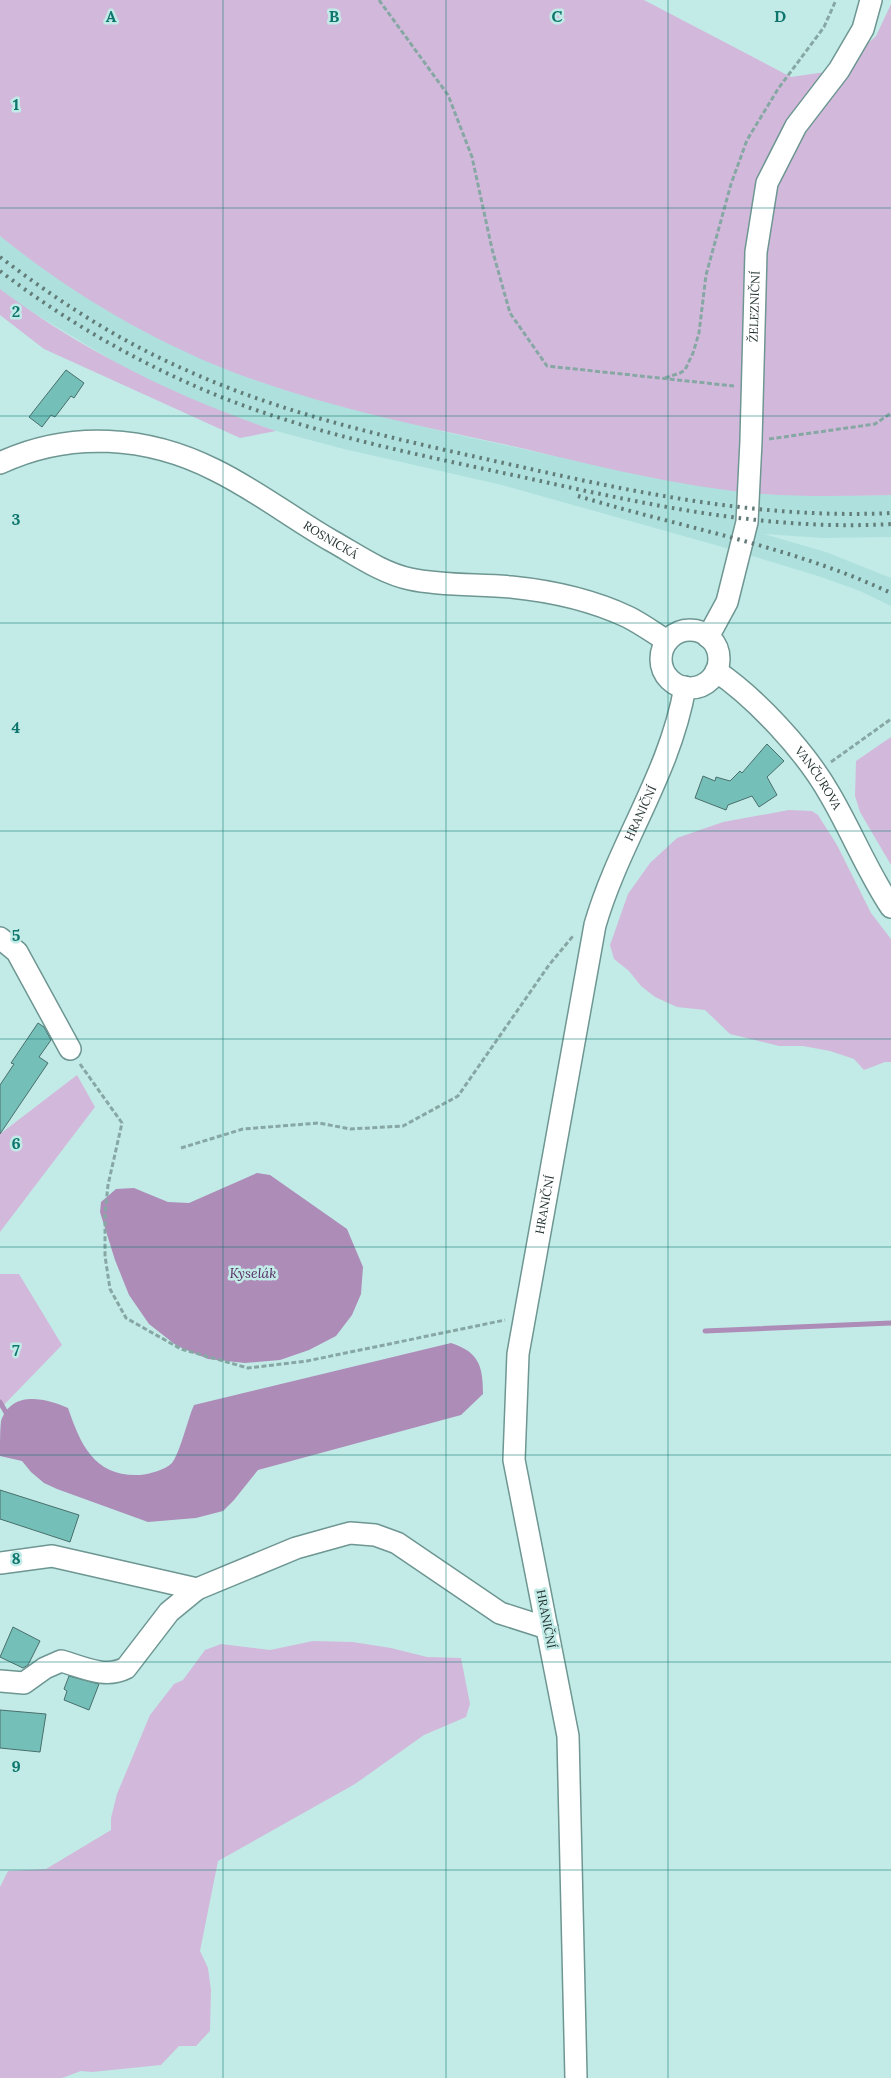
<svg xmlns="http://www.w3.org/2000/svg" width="891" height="2078" font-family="Lora,serif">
	<rect width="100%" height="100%" fill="#c2ebe7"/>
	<!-- built -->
	<path fill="#aee1dd" d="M 0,236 L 96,303 L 142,330 L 191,354 L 244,376 L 289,391 L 445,432 L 650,477 L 737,491 L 823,496 L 891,495 L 891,537 L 823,538 L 764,534 L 826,552 L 891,578 L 891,606 L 860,591 L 818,576 L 726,548 L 502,485 L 344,449 L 276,431 L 229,415 L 173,392 L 123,367 L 27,309 L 0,289 Z"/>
	<!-- green -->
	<path fill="#d2b9db" d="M 0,0 L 644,0 L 791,77 L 839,70 L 876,36 L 891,4 L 891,495 C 848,496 806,497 763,494 C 678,487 594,465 512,446 C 422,427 332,408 246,377 C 158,345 73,295 0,236 Z
		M 0,289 C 84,352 177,397 276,431 L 240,438 L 44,349 L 0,315 Z
		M 891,737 L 891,865 L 860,812 L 855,796 L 856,761 Z
		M 789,810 L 812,811 L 818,815 L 837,845 L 871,913 L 891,939 L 891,1062 L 885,1062 L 864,1070 L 854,1059 L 830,1051 L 803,1046 L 779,1046 L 730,1034 L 705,1010 L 677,1007 L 655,997 L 641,986 L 629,971 L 614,959 L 610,945 L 628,894 L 650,863 L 677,838 L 723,822 Z
		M 77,1075 L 95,1107 L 0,1232 L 0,1134 Z
		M 0,1274 L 19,1274 L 62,1345 L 0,1409 Z
		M 313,1641 L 353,1642 L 391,1648 L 427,1657 L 461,1658 L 470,1704 L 466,1717 L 424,1735 L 355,1784 L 218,1861 L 200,1951 L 208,1968 L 211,1990 L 210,2031 L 196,2046 L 179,2046 L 161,2065 L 92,2072 L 81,2071 L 62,2078 L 0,2078 L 0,1887 L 8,1871 L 46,1869 L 111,1830 L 111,1818 L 117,1794 L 150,1715 L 174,1684 L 183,1680 L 205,1650 L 221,1644 L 270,1650 Z"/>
	<!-- water -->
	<path fill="#ad8cb8" d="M 257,1173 L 270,1175 L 347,1229 L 363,1267 L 361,1294 L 352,1315 L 336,1336 L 309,1350 L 280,1360 L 245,1363 L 208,1359 L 177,1346 L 149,1324 L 129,1295 L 115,1260 L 100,1212 L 101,1202 L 116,1189 L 134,1188 L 168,1202 L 189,1203 Z
		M 451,1343 C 479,1352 483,1366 483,1394 L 461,1415 L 258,1470 L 234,1500 L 223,1511 L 196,1518 L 148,1522 L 57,1489 L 44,1483 L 31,1472 L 22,1461 L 0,1456 C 0,1446 0,1430 1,1421 C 12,1390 45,1398 68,1408 C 81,1446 95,1477 140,1475 C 150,1474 165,1470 172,1463 C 180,1453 188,1418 194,1405 Z"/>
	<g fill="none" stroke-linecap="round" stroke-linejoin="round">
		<!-- stream -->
		<path stroke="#ad8cb8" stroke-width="5" d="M 705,1331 L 891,1323
			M 0,1402 L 8,1416"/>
	</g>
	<!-- building -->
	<path fill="#75bfb9" stroke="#496f6c" d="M 66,370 L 84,383 L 74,398 L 71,396 L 55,417 L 51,415 L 42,427 L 29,417 Z
		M 767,744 L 784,761 L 767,777 L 777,795 L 759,807 L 752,796 L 728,805 L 726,810 L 695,798 L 703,776 L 715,781 L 716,777 L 730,781 L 740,771 L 742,773 Z
		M 38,1023 L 44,1027 L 51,1040 L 39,1057 L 48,1063 L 0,1134 L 0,1085 L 14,1064 L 11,1063 Z
		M 0,1490 L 79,1515 L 70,1542 L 0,1519 Z
		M 13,1627 L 40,1641 L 28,1665 L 23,1668 L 0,1657 Z
		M 69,1676 L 99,1684 L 89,1710 L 64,1700 L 67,1691 L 64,1689 Z
		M 0,1710 L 46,1714 L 40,1752 L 0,1748 Z"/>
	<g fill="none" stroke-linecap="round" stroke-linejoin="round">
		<defs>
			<g id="minor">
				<path id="s1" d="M 0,463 C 70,430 148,436 215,470 C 256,490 292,518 332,541 C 357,555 382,573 410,579 C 442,586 478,584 511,587 C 551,591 592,600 628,617 C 642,624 654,633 667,641"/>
				<circle cx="690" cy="659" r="29"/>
				<path id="s2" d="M 708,637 L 727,602 L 747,522 L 751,441 L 756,252 L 767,183 L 796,126 L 839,70 L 863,29 L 871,0"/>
				<path id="s3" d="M 716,671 C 756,698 805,751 829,793 C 851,830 867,871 891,907"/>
				<path d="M 0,938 L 17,952 L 70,1049"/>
				<path d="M 0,1563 L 52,1556 L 197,1589"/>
				<path d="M 0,1681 L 24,1683 L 45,1668 L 61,1661 C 83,1667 105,1679 126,1668 L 169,1612 L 197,1589 L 296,1548 L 350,1533 L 375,1535 L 397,1543 L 500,1613 L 547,1628"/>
				<path id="s4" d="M 576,2078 L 568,1736 L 514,1460 L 518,1354 L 595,925 C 619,842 670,774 685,687"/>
			</g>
		</defs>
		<!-- minor casing -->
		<use href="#minor" stroke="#6e9692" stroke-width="24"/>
		<!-- path -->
		<path stroke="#87a7a4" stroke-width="3" stroke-dasharray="5 2.5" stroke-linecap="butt" d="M 379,0 L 448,95 L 472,157 L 492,249 L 510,313 L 547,366 L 734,386
			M 665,378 L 680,373 L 685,370 L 693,353 L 699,333 L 706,275 L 731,184 L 747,140 L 778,89 L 824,27 L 836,0
			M 769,439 L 875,424 L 891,413
			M 831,762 L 891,719
			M 80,1064 L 122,1123 L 108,1185 L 105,1214 L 105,1256 L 110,1289 L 126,1318 L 181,1349 L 248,1368 L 307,1361 L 505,1320
			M 181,1148 L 243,1129 L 319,1123 L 350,1129 L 403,1126 L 458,1096 L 549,965 L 573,936"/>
		<!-- minor -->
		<use href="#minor" stroke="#fff" stroke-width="21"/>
		<!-- rail -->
		<path stroke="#627c79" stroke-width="4" stroke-dasharray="2.5 5" stroke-linecap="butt" d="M 0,257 C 58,301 119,341 186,370 C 294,419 410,442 526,468 C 647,495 767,519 891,513
			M 0,271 C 71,325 150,370 234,402 C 332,439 435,458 536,480 C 653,506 771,531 891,524
			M 578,496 C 683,528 791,546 891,593"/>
	</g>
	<!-- grid -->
	<path fill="none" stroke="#0f766e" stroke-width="1" stroke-opacity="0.55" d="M 223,0 L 223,2078M 446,0 L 446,2078M 668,0 L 668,2078M 0,208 L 891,208M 0,416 L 891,416M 0,623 L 891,623M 0,831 L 891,831M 0,1039 L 891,1039M 0,1247 L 891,1247M 0,1455 L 891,1455M 0,1662 L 891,1662M 0,1870 L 891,1870"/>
	<g text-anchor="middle" stroke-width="5" stroke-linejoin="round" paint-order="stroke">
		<!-- street labels -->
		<g font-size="12" fill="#1e2e2c" stroke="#c2ebe7">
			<text dy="4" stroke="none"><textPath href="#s2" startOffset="338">ŽELEZNIČNÍ</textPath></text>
			<text dy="4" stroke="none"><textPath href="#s1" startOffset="358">ROSNICKÁ</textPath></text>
			<text dy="4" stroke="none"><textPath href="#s3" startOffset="149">VANČUROVA</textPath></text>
			<text dy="4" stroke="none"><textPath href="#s4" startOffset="1286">HRANIČNÍ</textPath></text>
			<text dy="4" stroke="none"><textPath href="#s4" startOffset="881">HRANIČNÍ</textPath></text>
			<text transform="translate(546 1619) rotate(79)" y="4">HRANIČNÍ</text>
		</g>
		<!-- water labels -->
		<g font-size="14" font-style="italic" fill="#582d65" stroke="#c2ebe7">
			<text x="253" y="1278">Kyselák</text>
		</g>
	</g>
	<g font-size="16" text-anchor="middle" font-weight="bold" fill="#0f766e" stroke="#c2ebe7" stroke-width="5" stroke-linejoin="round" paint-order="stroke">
		<text x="111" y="22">A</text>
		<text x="334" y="22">B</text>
		<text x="557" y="22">C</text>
		<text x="780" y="22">D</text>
		<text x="16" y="110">1</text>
		<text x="16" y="317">2</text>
		<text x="16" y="525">3</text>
		<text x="16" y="733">4</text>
		<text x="16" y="941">5</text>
		<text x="16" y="1149">6</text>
		<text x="16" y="1356">7</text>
		<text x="16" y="1564">8</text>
		<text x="16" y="1772">9</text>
	</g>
</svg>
